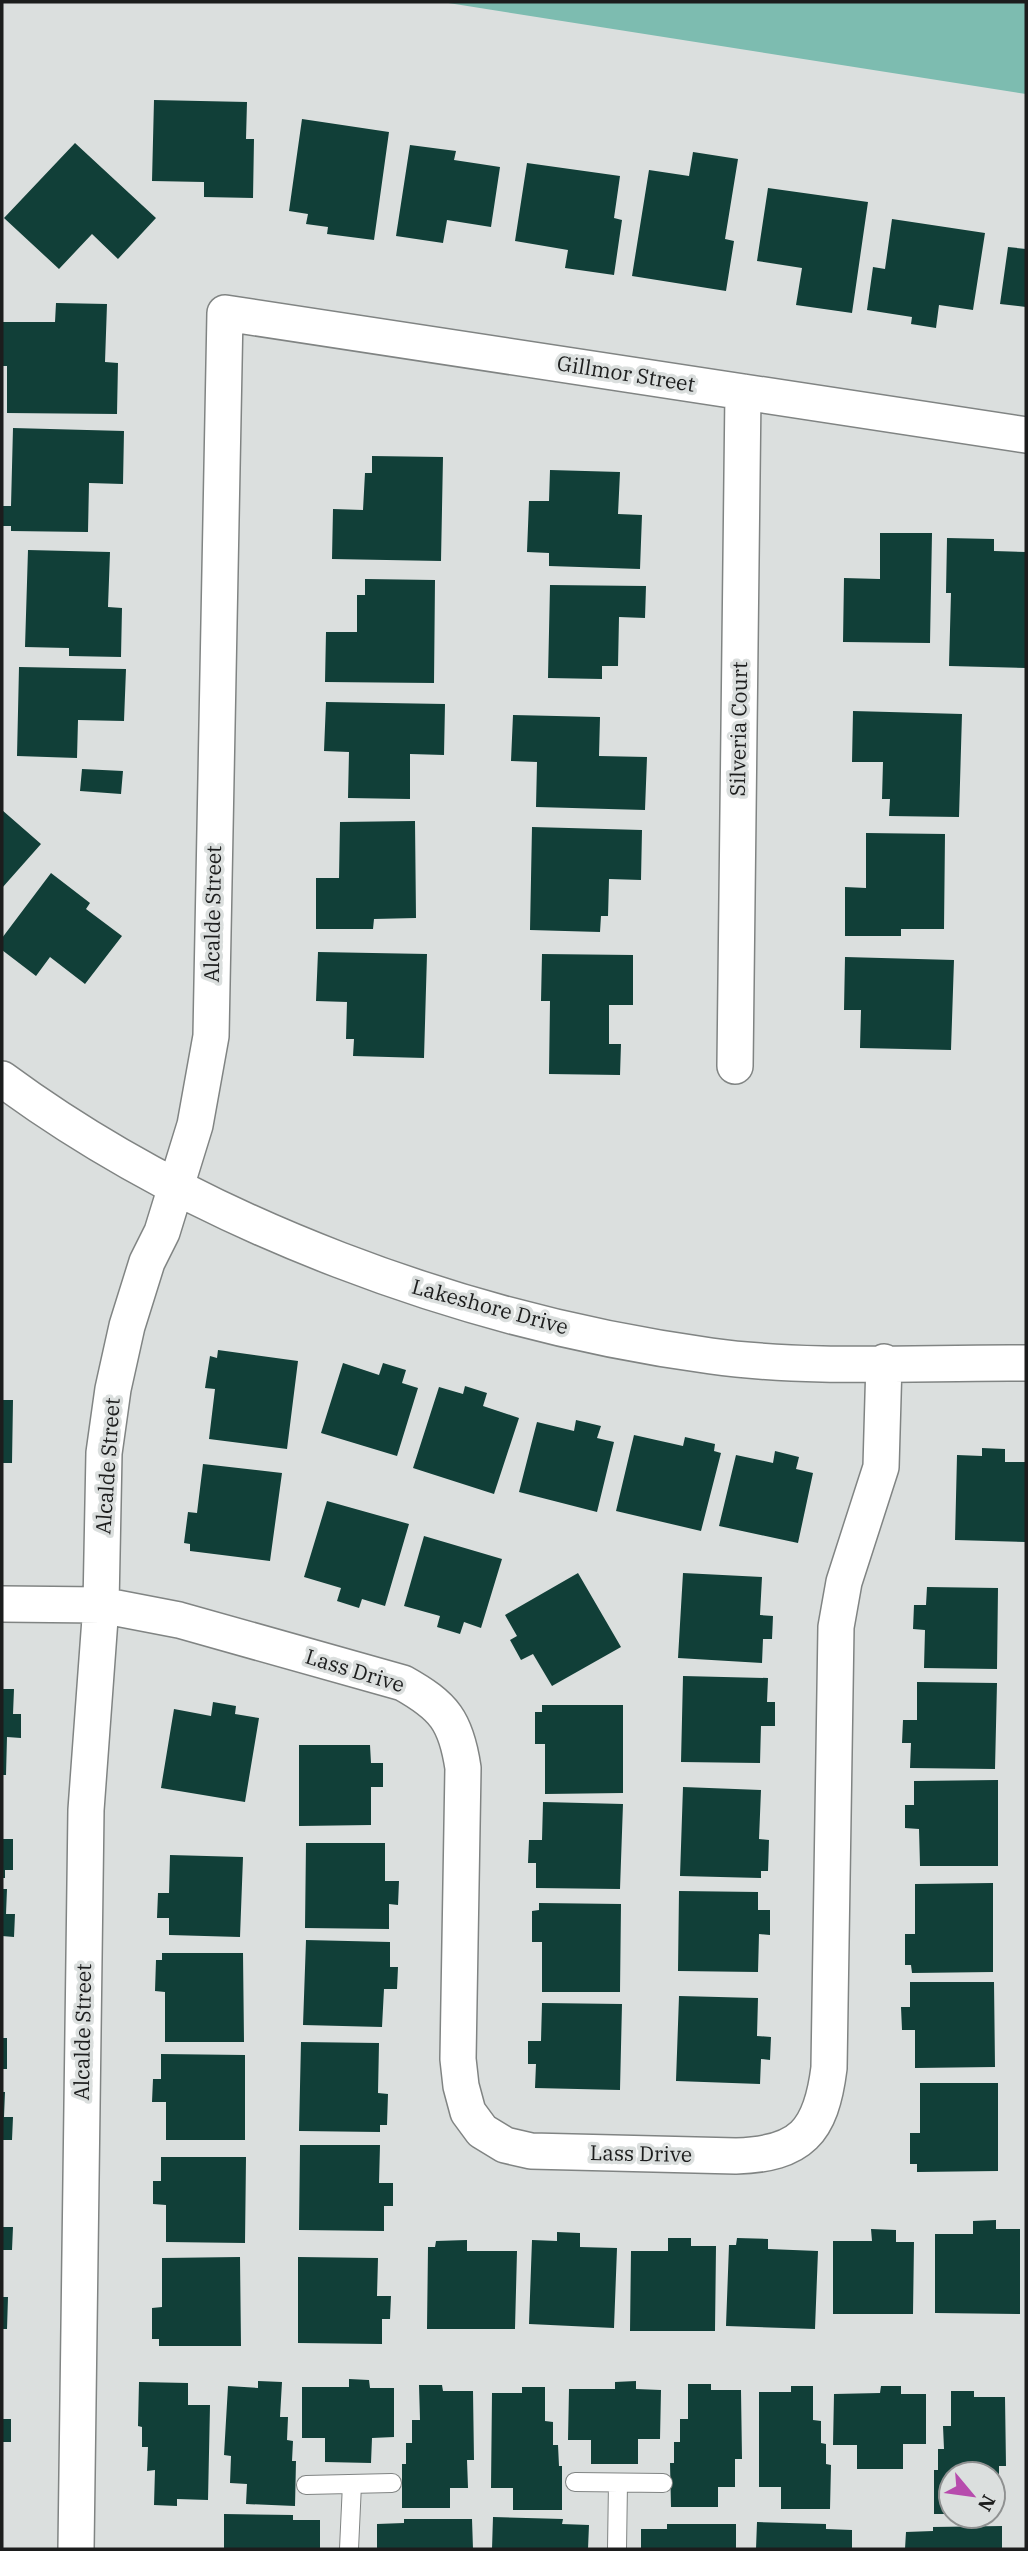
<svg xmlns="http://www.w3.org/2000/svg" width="1028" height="2551" font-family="'IBM Plex Serif',serif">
	<rect width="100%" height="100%" fill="#dbdfde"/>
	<!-- green -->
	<path fill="#7dbcb0" d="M 442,2 L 1026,2 L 1026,94 Z"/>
	<!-- building -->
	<path fill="#113f38" d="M 154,100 L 247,102 L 246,139 L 254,139 L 253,198 L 204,197 L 204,182 L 152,181 Z
		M 302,119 L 389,132 L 374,240 L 327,234 L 328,227 L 306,224 L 308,214 L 289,211 Z
		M 75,143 L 156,218 L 118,259 L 92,234 L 59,269 L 4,218 Z
		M 410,145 L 456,151 L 454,160 L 500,167 L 491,227 L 447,220 L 443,243 L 396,236 Z
		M 693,152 L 738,159 L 725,239 L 734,241 L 726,291 L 632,276 L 649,170 L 689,176 Z
		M 527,163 L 620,176 L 614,218 L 622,220 L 614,275 L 565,268 L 568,250 L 515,241 Z
		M 768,188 L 868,202 L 852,313 L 796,305 L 802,268 L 757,261 Z
		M 892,219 L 985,233 L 973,310 L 939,305 L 936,328 L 911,324 L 912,317 L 867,310 L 873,267 L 885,269 Z
		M 1008,247 L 1026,249 L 1026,307 L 1000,304 Z
		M 56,303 L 107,304 L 105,362 L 118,363 L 117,414 L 7,413 L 7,366 L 2,366 L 2,322 L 55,322 Z
		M 13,428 L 124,431 L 123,484 L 89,483 L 88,532 L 11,531 L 11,526 L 2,526 L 2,506 L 11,506 Z
		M 372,456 L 443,457 L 441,561 L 332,559 L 333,509 L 363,510 L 365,473 L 372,473 Z
		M 550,470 L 620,472 L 618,514 L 642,515 L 640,569 L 549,566 L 549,553 L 527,552 L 529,501 L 549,501 Z
		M 880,533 L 932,533 L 930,643 L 843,642 L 844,578 L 880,579 Z
		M 947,538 L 994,539 L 994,551 L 1026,552 L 1026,668 L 949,666 L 951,593 L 946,593 Z
		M 28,550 L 110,552 L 108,607 L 122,608 L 121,657 L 69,656 L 69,648 L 25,647 Z
		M 365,579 L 435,580 L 434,683 L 325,682 L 326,632 L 357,632 L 357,595 L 365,595 Z
		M 550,585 L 646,586 L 645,618 L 619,617 L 618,666 L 602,666 L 602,679 L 548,678 Z
		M 19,667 L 126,669 L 124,721 L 78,720 L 77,758 L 17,756 Z
		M 326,702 L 445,704 L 444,755 L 410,754 L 410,799 L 348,798 L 349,752 L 324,751 Z
		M 853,711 L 962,714 L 959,817 L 889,816 L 890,799 L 882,799 L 883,762 L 852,762 Z
		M 513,715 L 600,717 L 599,756 L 647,757 L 645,810 L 536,807 L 537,762 L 511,761 Z
		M 82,769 L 123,771 L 121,794 L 80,791 Z
		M 2,810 L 41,844 L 2,888 Z
		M 415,821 L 416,918 L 374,919 L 373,929 L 316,929 L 316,878 L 339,878 L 340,822 Z
		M 532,827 L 642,830 L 641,880 L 609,879 L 608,916 L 601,916 L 600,932 L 530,930 Z
		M 866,833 L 945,834 L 944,929 L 901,929 L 901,936 L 845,936 L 845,887 L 866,888 Z
		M 51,873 L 90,903 L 86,909 L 122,936 L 85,984 L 50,957 L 36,976 L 2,950 L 2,938 Z
		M 318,952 L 427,954 L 424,1058 L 353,1056 L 354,1039 L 346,1039 L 347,1002 L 316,1001 Z
		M 542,954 L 633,955 L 633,1005 L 609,1005 L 609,1044 L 621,1044 L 620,1075 L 549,1074 L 550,1001 L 541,1001 Z
		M 845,957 L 954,960 L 951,1050 L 860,1048 L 861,1010 L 844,1010 Z
		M 218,1350 L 298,1361 L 287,1449 L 209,1439 L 215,1389 L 205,1388 L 210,1356 L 217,1358 Z
		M 343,1363 L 379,1375 L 383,1363 L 406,1370 L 402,1383 L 418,1388 L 397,1456 L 321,1433 Z
		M 465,1386 L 487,1393 L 483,1406 L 519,1418 L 494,1494 L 413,1468 L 439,1387 L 463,1394 Z
		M 2,1400 L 13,1400 L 12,1463 L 2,1463 Z
		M 576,1420 L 601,1426 L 597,1438 L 614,1442 L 597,1512 L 519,1492 L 537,1422 L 574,1431 Z
		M 634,1435 L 683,1446 L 685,1437 L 715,1444 L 714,1451 L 721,1453 L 701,1531 L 616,1511 Z
		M 982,1448 L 1005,1449 L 1005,1462 L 1026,1462 L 1026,1542 L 955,1540 L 957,1455 L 982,1456 Z
		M 775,1451 L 799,1457 L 796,1469 L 813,1473 L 798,1543 L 719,1526 L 736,1455 L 773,1463 Z
		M 203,1464 L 282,1473 L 270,1561 L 190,1551 L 190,1544 L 184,1543 L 188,1512 L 197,1513 Z
		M 327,1501 L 409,1524 L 385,1606 L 362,1599 L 359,1608 L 337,1601 L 341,1588 L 304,1577 Z
		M 424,1536 L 502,1559 L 481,1628 L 464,1622 L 460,1634 L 437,1627 L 440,1616 L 404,1606 Z
		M 578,1573 L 621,1647 L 552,1686 L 533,1654 L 521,1660 L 510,1640 L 517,1636 L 505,1615 Z
		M 683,1573 L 762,1577 L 760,1615 L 773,1616 L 772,1639 L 763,1639 L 762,1663 L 678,1658 Z
		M 927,1587 L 998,1588 L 997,1669 L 924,1668 L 925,1630 L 913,1629 L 914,1605 L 926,1605 Z
		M 683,1676 L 768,1678 L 767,1702 L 775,1702 L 775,1726 L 761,1726 L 760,1763 L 681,1762 Z
		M 917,1682 L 997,1683 L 995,1769 L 910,1768 L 911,1743 L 902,1743 L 903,1720 L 917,1720 Z
		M 2,1689 L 14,1689 L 13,1714 L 21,1714 L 21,1738 L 7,1737 L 6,1775 L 2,1775 Z
		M 213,1702 L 236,1706 L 235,1714 L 259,1718 L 245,1802 L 161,1788 L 174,1709 L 211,1716 Z
		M 542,1705 L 623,1705 L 623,1793 L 545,1794 L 545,1744 L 535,1744 L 535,1712 L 542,1712 Z
		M 299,1745 L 370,1745 L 371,1763 L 383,1763 L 383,1787 L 371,1787 L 371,1825 L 299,1826 Z
		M 998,1780 L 998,1866 L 920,1866 L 919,1829 L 905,1828 L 905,1805 L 914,1805 L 914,1781 Z
		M 683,1787 L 761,1790 L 759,1839 L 769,1840 L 768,1871 L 761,1871 L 761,1878 L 680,1876 Z
		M 543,1802 L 623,1804 L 620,1889 L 536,1888 L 536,1863 L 528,1863 L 529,1840 L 542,1840 Z
		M 2,1839 L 13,1839 L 13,1870 L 5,1870 L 5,1878 L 2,1878 Z
		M 306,1843 L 385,1843 L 385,1881 L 399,1881 L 398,1905 L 389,1904 L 389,1929 L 305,1928 Z
		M 170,1855 L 243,1857 L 240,1937 L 169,1935 L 169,1918 L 157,1918 L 158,1893 L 169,1893 Z
		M 993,1883 L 993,1972 L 912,1973 L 911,1965 L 905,1965 L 905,1934 L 915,1934 L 915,1884 Z
		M 2,1889 L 7,1889 L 6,1914 L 15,1914 L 14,1937 L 2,1936 Z
		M 679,1891 L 758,1892 L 758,1910 L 770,1910 L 770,1935 L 759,1934 L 758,1972 L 678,1971 Z
		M 539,1903 L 621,1904 L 620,1992 L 542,1992 L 542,1942 L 532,1942 L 532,1911 L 539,1910 Z
		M 306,1940 L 390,1942 L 390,1967 L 398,1967 L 397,1989 L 384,1989 L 382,2027 L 303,2025 Z
		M 162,1953 L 243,1953 L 244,2042 L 165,2042 L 165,1992 L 155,1991 L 156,1960 L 162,1960 Z
		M 910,1982 L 994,1982 L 995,2067 L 915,2068 L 915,2030 L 902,2030 L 901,2007 L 910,2007 Z
		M 679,1996 L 758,1998 L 757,2036 L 771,2037 L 770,2060 L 761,2059 L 760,2084 L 676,2081 Z
		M 542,2003 L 622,2004 L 620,2090 L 535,2088 L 536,2064 L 528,2064 L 528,2041 L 541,2041 Z
		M 2,2038 L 7,2038 L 7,2069 L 2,2069 Z
		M 301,2042 L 379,2043 L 378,2093 L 388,2094 L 387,2125 L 380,2125 L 380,2132 L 299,2131 Z
		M 161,2054 L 245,2055 L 245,2140 L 166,2140 L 166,2102 L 152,2102 L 153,2079 L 161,2079 Z
		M 920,2083 L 998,2083 L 998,2171 L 917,2172 L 917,2164 L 910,2164 L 910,2133 L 920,2133 Z
		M 2,2092 L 5,2092 L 4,2117 L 13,2117 L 12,2140 L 2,2140 Z
		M 300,2145 L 380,2145 L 379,2183 L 393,2183 L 393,2206 L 384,2206 L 384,2231 L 299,2230 Z
		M 161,2157 L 246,2157 L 245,2243 L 166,2242 L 166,2205 L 153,2204 L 153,2181 L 161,2181 Z
		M 996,2220 L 996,2229 L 1020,2229 L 1020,2314 L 935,2313 L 935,2234 L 973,2234 L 973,2221 Z
		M 2,2227 L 13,2227 L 12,2250 L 2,2250 Z
		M 871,2229 L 896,2230 L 896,2242 L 914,2242 L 913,2314 L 833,2314 L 833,2241 L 872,2241 Z
		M 557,2232 L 580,2233 L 580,2247 L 617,2248 L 614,2328 L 529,2324 L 532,2240 L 557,2241 Z
		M 668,2238 L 691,2238 L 691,2246 L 716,2246 L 715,2331 L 630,2331 L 631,2251 L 668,2251 Z
		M 737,2238 L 768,2239 L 768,2249 L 818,2251 L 815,2329 L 726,2326 L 729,2245 L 736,2245 Z
		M 467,2240 L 467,2251 L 517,2251 L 515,2329 L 427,2329 L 428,2247 L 435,2247 L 436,2241 Z
		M 240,2257 L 241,2346 L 159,2346 L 159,2339 L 152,2339 L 152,2308 L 162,2307 L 162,2258 Z
		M 298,2257 L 378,2258 L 377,2296 L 391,2296 L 390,2319 L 382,2319 L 382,2344 L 298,2343 Z
		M 2,2297 L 8,2297 L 7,2329 L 2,2329 Z
		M 349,2379 L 369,2380 L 370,2388 L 394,2388 L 394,2437 L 372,2438 L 371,2463 L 325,2462 L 325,2438 L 302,2438 L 302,2387 L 349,2387 Z
		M 258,2381 L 282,2382 L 280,2417 L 288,2417 L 287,2440 L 293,2441 L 292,2461 L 296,2461 L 295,2506 L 246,2504 L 247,2484 L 230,2483 L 231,2456 L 224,2455 L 228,2386 L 258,2388 Z
		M 636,2381 L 636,2389 L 661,2390 L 660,2439 L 638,2439 L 638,2464 L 591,2464 L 591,2440 L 568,2440 L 569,2389 L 615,2389 L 615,2382 Z
		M 139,2382 L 188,2383 L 188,2405 L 210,2405 L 208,2500 L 177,2499 L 177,2506 L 154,2505 L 155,2470 L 147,2471 L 148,2447 L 142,2447 L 142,2427 L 138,2426 Z
		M 688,2384 L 711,2384 L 711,2390 L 741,2390 L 742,2459 L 735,2459 L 735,2487 L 718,2487 L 718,2507 L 671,2507 L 670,2463 L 674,2463 L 674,2442 L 680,2442 L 680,2419 L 688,2419 Z
		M 419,2385 L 442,2385 L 443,2391 L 473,2391 L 474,2460 L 467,2460 L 468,2488 L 450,2488 L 450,2508 L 402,2508 L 402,2464 L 406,2464 L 406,2443 L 412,2443 L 412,2420 L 420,2420 Z
		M 791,2386 L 813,2386 L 813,2420 L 821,2421 L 821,2443 L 826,2444 L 826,2464 L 831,2465 L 830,2509 L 781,2509 L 781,2487 L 759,2487 L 759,2392 L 791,2392 Z
		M 881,2386 L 901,2386 L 901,2394 L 926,2394 L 926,2444 L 903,2444 L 903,2469 L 857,2469 L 857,2445 L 833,2445 L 834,2394 L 880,2393 Z
		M 522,2387 L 545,2387 L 545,2421 L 553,2422 L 553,2445 L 558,2445 L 559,2466 L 562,2466 L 562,2510 L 513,2510 L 513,2488 L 491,2488 L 492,2393 L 522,2393 Z
		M 951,2391 L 974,2391 L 974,2397 L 1005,2397 L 1006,2466 L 999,2466 L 999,2494 L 993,2494 L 993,2474 L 951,2474 L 951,2514 L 934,2514 L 934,2470 L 938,2470 L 938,2449 L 944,2449 L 943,2426 L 951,2426 Z
		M 2,2419 L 11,2419 L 11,2442 L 2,2442 Z
		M 224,2514 L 293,2515 L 293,2520 L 320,2520 L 320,2549 L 224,2549 Z
		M 493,2517 L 563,2519 L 562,2524 L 589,2525 L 588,2549 L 492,2549 Z
		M 404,2519 L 472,2519 L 473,2549 L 377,2549 L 377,2524 L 404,2523 Z
		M 757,2522 L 826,2524 L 826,2529 L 852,2530 L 852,2549 L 756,2549 Z
		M 667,2524 L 736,2524 L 736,2549 L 641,2549 L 641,2529 L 667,2529 Z
		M 1002,2526 L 1002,2549 L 905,2549 L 906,2532 L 933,2531 L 933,2527 Z"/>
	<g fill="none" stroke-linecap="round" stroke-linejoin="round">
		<defs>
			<path id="service" d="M 575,2482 L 663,2483
				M 306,2485 L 392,2483
				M 349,2549 L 352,2484
				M 617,2549 L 618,2483"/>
			<path id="minor" d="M 735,1066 L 743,392
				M 2,1079 C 200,1225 467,1323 711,1356 C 814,1370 922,1362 1026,1363
				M 2,1604 L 101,1605 L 179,1620 L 403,1683 C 444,1706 456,1721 463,1768 L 458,2059 L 461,2086 L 468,2112 L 482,2131 L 505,2145 L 531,2151 L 736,2156 C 801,2154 821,2132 829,2068 L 836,1627 L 844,1582 L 881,1467 L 884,1362
				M 76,2549 L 86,1810 L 101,1605 L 104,1453 L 113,1389 L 127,1326 L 147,1262 L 162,1232 L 195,1125 L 211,1036 L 225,313 L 1026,435"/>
		</defs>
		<!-- service casing -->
		<use href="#service" stroke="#808483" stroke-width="20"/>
		<!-- minor casing -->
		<use href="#minor" stroke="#808483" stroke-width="38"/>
		<!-- service -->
		<use href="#service" stroke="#fff" stroke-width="18"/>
		<!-- minor -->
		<use href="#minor" stroke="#fff" stroke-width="35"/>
	</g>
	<g text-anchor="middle" stroke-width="7" stroke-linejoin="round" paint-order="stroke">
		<!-- street labels -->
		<g font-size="21" fill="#1c1d1d" stroke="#dbdfde">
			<text transform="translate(626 374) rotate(9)" y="7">Gillmor Street</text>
			<text transform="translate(739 729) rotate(-89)" y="7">Silveria Court</text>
			<text transform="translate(213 914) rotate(-89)" y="7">Alcalde Street</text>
			<text transform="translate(490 1307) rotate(15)" y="7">Lakeshore Drive</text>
			<text transform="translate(108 1466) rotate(-86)" y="7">Alcalde Street</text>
			<text transform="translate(355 1671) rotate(17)" y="7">Lass Drive</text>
			<text transform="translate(83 2032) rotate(-89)" y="7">Alcalde Street</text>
			<text transform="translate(641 2154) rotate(1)" y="7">Lass Drive</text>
		</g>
	</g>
	<!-- border -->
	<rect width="1028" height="2551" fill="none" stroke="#1c1d1d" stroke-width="7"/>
	<!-- north arrow -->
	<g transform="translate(972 2495) rotate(119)"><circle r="33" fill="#dbdfde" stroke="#8f9191" stroke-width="2"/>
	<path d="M0-5L12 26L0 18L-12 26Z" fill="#b74cad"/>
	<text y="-10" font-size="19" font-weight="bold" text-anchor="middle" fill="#1c1d1d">N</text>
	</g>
</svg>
